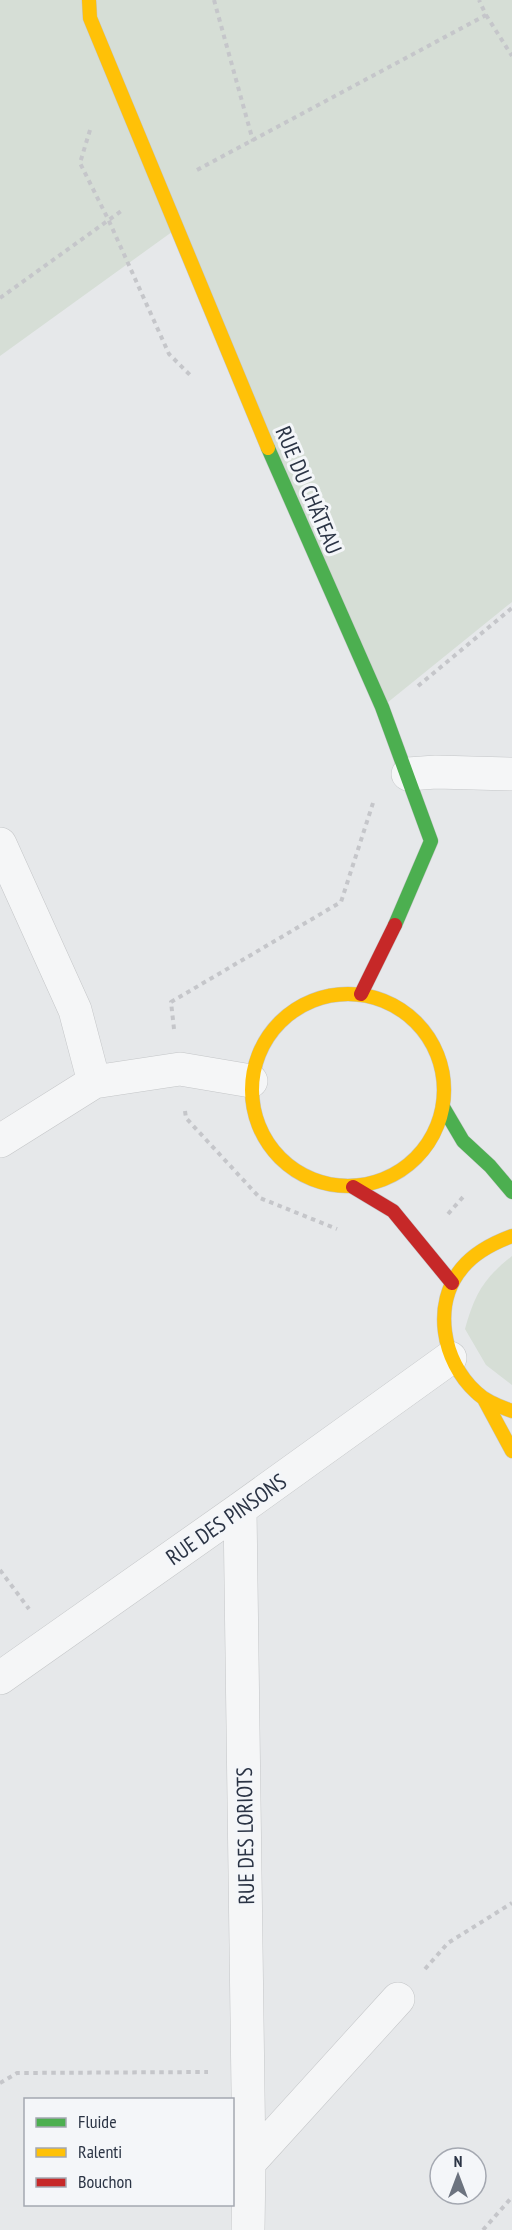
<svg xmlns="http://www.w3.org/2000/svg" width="512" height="2230" font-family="'PT Sans Narrow',sans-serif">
	<rect width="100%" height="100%" fill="#e6e8ea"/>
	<!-- green -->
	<path fill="#d6ded6" d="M 0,0 L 512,0 L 512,602 L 382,707 L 176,229 L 0,356 Z
		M 512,1256 L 512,1385 L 486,1365 L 465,1329 C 475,1294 483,1279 512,1256 Z"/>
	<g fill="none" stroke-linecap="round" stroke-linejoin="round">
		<defs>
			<path id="street" d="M 408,774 L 436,772 L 512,774
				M 0,844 L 75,1010 L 94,1082
				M 0,1141 L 94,1082 L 180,1069 L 251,1081
				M 240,1509 L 249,2163 L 248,2230
				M 0,1678 L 240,1509 L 450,1358
				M 249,2163 L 398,1999"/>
			<path id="fast" d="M 268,448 L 382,707 L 431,841 L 395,925
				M 443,1107 L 463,1141 L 490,1166 L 512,1192"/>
			<path id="slow" d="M 89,0 L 90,18 L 268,448
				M252 1090a96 96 0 1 1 192 0a96 96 0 1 1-192 0Z
				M 512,1236 C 493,1243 475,1252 462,1268 C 432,1304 442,1361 476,1392 C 486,1402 499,1406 512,1411
				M 484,1399 L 512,1451"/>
			<path id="jam" d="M 361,994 L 395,925
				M 353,1187 L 393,1211 L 452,1283"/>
		</defs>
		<!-- street casing -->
		<use href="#street" stroke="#c4c6c8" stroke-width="34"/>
		<!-- fast casing -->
		<use href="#fast" stroke="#c4c6c8" stroke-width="15"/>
		<!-- slow casing -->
		<use href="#slow" stroke="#c4c6c8" stroke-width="15"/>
		<!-- jam casing -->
		<use href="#jam" stroke="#c4c6c8" stroke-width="15"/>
		<!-- path -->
		<path stroke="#c5c6ca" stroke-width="4" stroke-dasharray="4.5 4.5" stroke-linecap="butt" d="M 214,0 L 253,141
			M 486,15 L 512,56
			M 90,130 L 80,163 L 109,221 L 169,354 L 192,377
			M 197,170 L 486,15 L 479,0
			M 0,298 L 124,209
			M 418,686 L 512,608
			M 174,1029 L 171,1002 L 341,902 L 373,803
			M 185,1111 L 186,1118 L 260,1198 L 337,1229
			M 448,1214 L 463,1197
			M 0,1570 L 29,1609
			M 425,1969 L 448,1943 L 512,1903
			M 0,2083 L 17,2073 L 208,2072
			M 483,2230 L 512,2197"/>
		<!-- street -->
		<use href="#street" stroke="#f5f6f7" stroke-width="33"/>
		<!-- fast -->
		<use href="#fast" stroke="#4caf50" stroke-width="14"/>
		<!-- slow -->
		<use href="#slow" stroke="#ffc107" stroke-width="14"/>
		<!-- jam -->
		<use href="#jam" stroke="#c62828" stroke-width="14"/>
	</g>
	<g text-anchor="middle" stroke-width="6" stroke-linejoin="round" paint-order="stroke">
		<!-- street labels -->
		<g font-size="22" fill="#2b3445" stroke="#f4f6f9">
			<text transform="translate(309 490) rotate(67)" y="8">RUE DU CHÂTEAU</text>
			<text transform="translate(226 1519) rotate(-35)" y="8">RUE DES PINSONS</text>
			<text transform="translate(245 1836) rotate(-91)" y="8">RUE DES LORIOTS</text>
		</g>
	</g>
	<!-- legend -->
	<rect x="24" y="2098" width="210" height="108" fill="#f4f6f9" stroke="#a4a8b1" stroke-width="1.5"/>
	<rect x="36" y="2118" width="30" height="9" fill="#4caf50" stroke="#a4a8b1" stroke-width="1.5"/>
	<text x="78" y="2128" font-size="18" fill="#2b3445">Fluide</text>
	<rect x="36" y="2148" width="30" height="9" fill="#ffc107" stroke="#a4a8b1" stroke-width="1.5"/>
	<text x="78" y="2158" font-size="18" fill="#2b3445">Ralenti</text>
	<rect x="36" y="2178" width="30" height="9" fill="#c62828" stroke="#a4a8b1" stroke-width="1.5"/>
	<text x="78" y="2188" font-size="18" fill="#2b3445">Bouchon</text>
	<!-- north arrow -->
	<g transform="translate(458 2176)"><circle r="28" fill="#f4f6f9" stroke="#a4a8b1" stroke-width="1.5"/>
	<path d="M0-4.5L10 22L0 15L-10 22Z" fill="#6c737f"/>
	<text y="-9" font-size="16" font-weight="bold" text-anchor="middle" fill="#2b3445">N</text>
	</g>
</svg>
